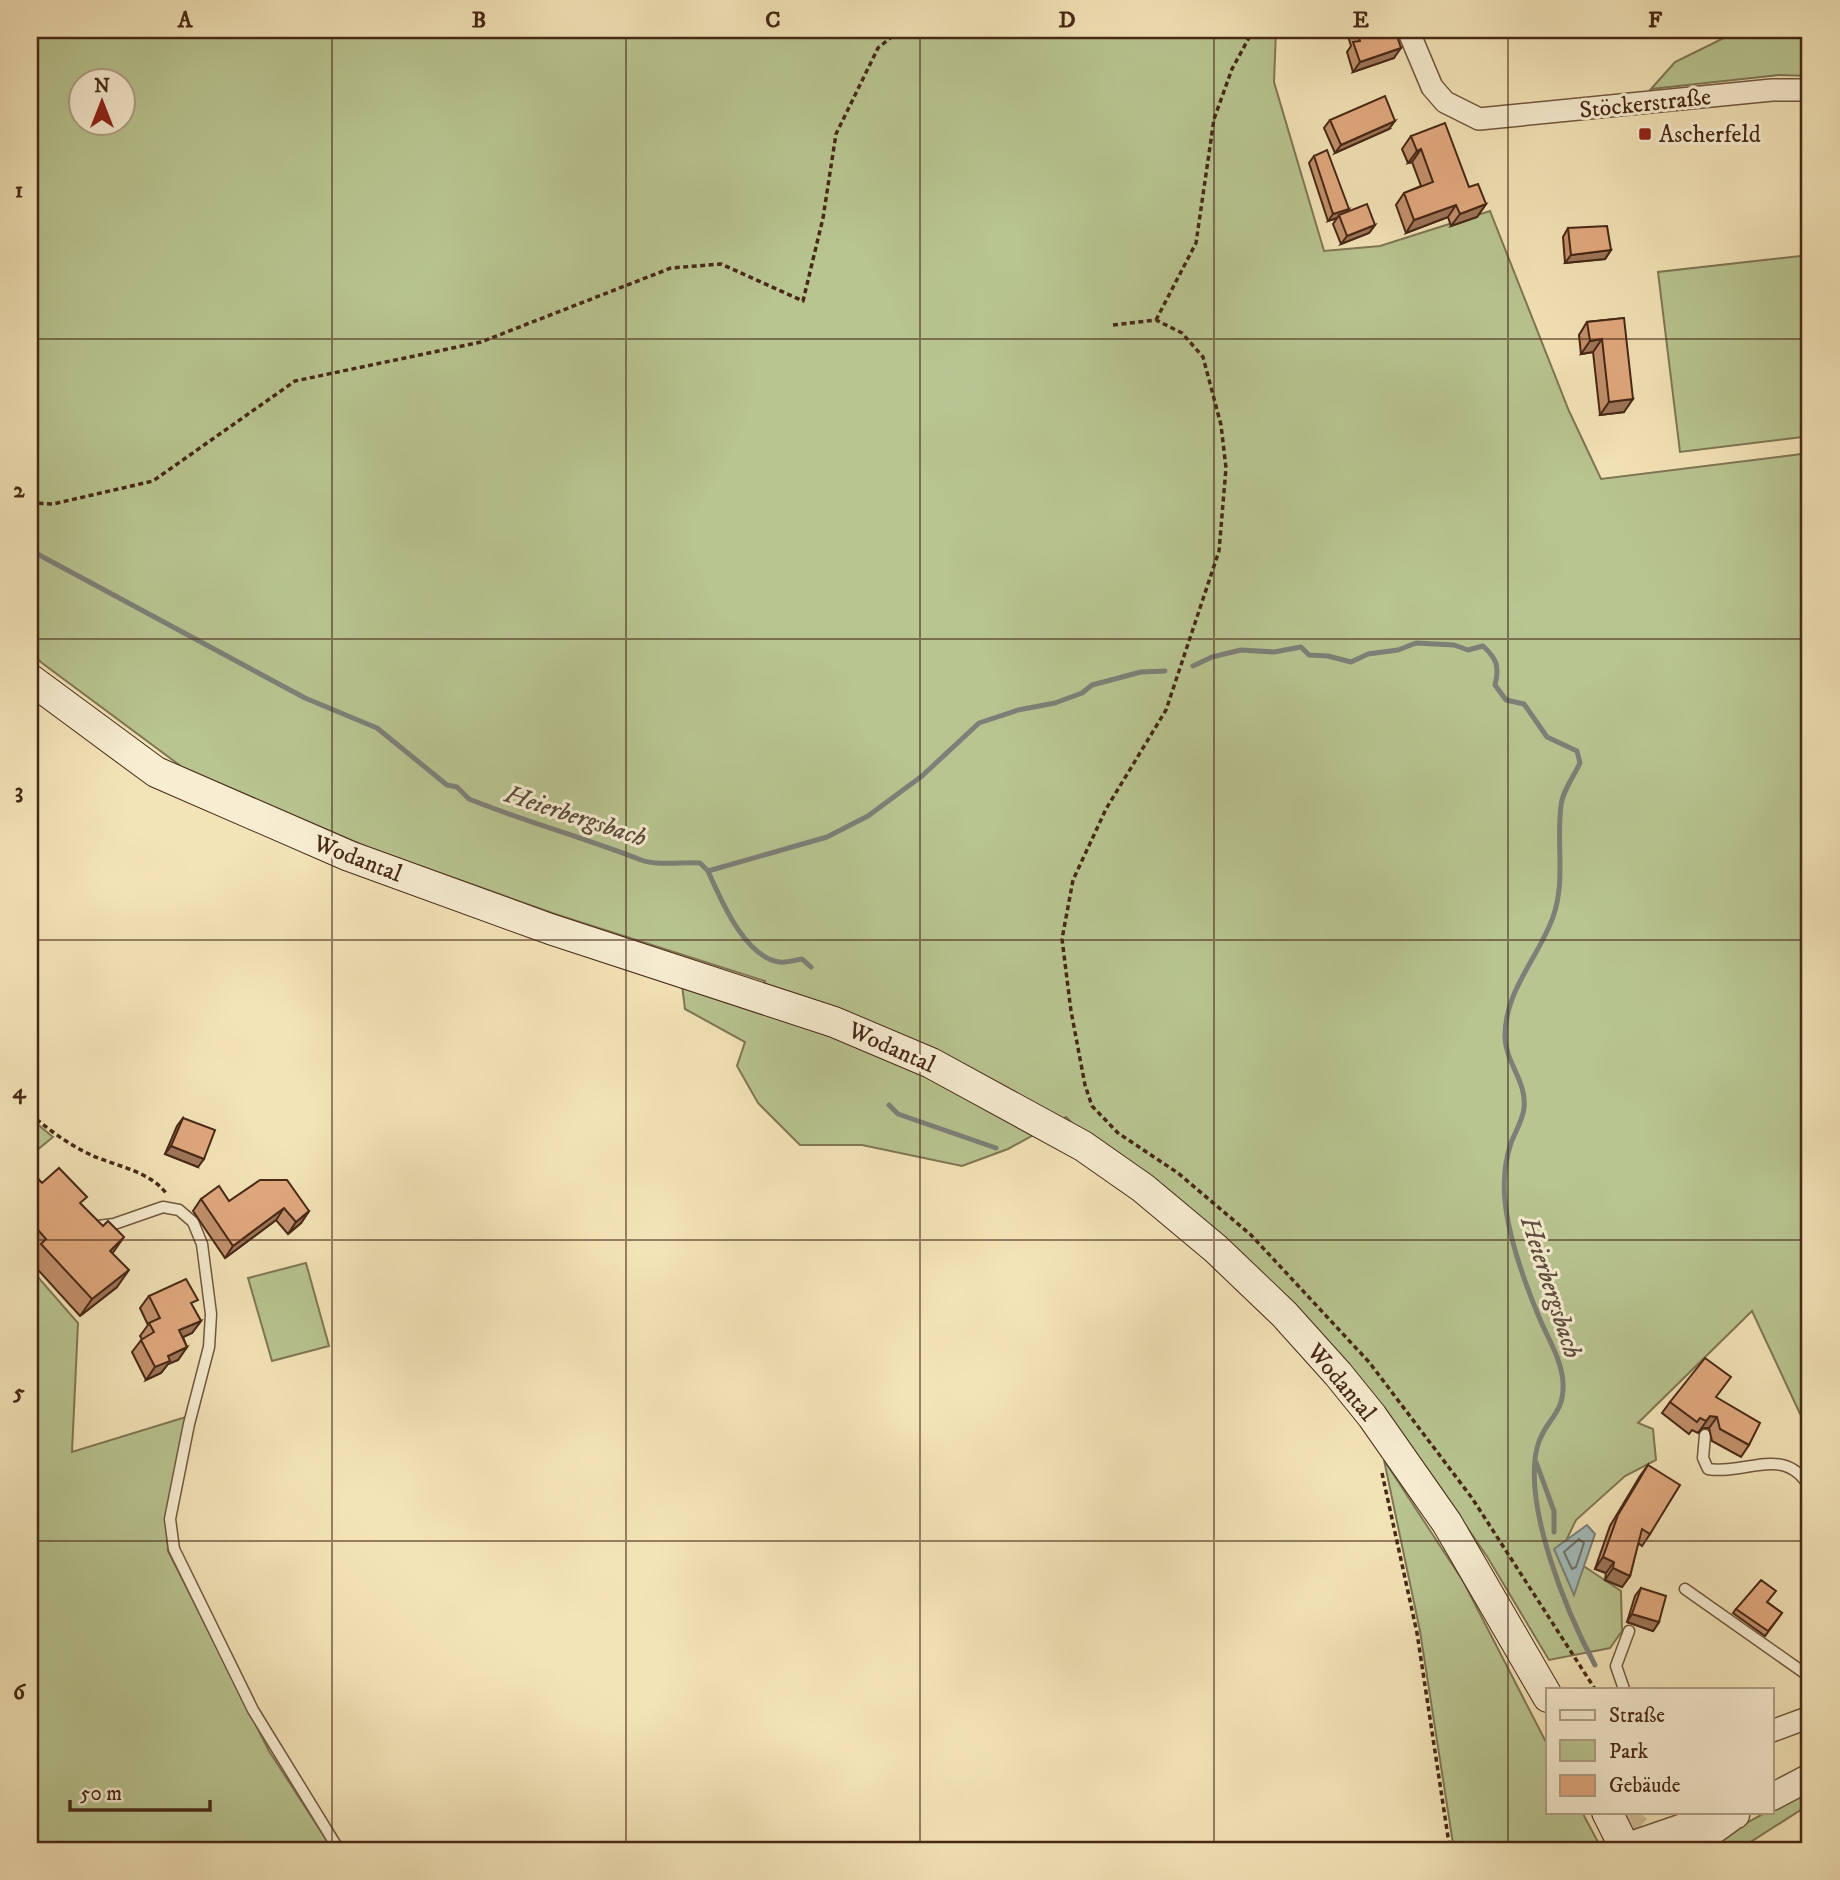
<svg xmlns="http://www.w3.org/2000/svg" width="1840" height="1880" font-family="'IM FELL DW Pica',serif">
	<rect width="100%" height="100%" fill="#f3e4b8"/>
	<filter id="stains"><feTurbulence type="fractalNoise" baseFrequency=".00286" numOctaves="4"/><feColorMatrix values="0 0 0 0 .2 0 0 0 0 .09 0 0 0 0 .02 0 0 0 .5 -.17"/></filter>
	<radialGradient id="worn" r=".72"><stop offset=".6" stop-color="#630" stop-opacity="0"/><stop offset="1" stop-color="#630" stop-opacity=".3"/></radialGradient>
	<!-- green -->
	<path fill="#b8c591" stroke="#807654" stroke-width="2" fill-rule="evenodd" d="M 30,30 L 1276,30 L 1274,82 L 1324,251 L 1380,246 L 1490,211 L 1569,411 L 1601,479 L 1810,453 L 1810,1435 L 1752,1311 L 1638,1423 L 1653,1429 L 1656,1460 L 1625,1476 L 1576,1520 L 1561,1551 L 1621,1591 L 1622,1631 L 1610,1648 L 1549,1660 L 1488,1558 L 1434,1479 L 1066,1117 L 1008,1149 L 962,1166 L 862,1145 L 800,1145 L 758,1103 L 737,1066 L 745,1042 L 685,1009 L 682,985 L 753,1003 L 765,981 L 558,915 L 367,847 L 182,767 L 42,663 L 30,652 ZM 80,80 L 122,80 L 122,122 L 80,122 Z
		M 1740,30 L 1810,30 L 1810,76 L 1779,75 L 1651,89 L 1675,62 Z
		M 1810,255 L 1810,436 L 1680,452 L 1658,272 Z
		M 30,1118 L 53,1137 L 30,1156 Z
		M 306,1263 L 329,1346 L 272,1361 L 248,1278 Z
		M 30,1268 L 78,1323 L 72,1452 L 186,1417 L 166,1522 L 168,1551 L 269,1751 L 333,1850 L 30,1850 Z
		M 1384,1460 L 1463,1581 L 1548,1746 L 1548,1812 L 1582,1812 L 1598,1842 L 1590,1850 L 1454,1850 L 1420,1631 Z
		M 1810,1789 L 1810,1804 L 1738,1850 L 1709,1850 L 1748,1822 Z"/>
	<!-- water -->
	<path fill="#a1bbba" stroke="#7d8078" stroke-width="2" d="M 1587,1525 L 1595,1534 L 1574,1595 L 1554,1549 Z"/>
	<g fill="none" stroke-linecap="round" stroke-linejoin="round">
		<!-- shore -->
		<path stroke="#747268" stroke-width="2" d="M 1579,1539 L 1584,1543 L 1576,1567 L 1572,1569 L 1564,1552 Z"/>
		<!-- stream -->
		<path stroke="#7d8078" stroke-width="5" d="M 30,550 L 305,698 L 377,728 L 447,785 L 457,787 L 469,799 C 526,822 585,838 641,860 C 658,866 682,862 700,863 L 708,871 L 827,837 L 868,816 L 922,776 L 979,723 L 1018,710 L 1055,703 L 1082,693 L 1092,685 L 1141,672 L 1165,671
			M 1193,666 L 1212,657 L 1241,650 L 1274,652 L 1301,647 L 1309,655 L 1328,656 L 1351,662 L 1368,654 L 1398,650 L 1416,643 L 1454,645 L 1468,650 L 1483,646 C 1496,658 1500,666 1495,685 L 1506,700 L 1524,704 L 1547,737 L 1577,751 L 1580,763 C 1574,776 1562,792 1561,806 C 1556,843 1566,881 1553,917 C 1538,959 1504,991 1505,1038 C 1506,1063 1527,1082 1524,1108 C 1523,1120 1515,1132 1511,1143 C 1505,1161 1503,1182 1505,1201 C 1509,1240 1524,1281 1539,1317 C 1548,1339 1561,1358 1563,1382 C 1565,1416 1544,1419 1537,1448 C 1523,1507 1567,1613 1595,1665
			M 708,871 C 721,900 745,958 780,962 C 787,963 795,960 802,959 L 811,967
			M 889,1105 L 898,1114 L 996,1148
			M 1536,1462 L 1554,1511 L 1554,1532"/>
		<!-- minor-tunnel -->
		<path stroke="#d1be98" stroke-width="21" stroke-dasharray="21 10" stroke-linecap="butt" d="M 1608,1850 L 1639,1812"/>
		<defs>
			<path id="service" d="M 98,1226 L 114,1224 L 163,1207 L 179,1210 L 193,1222 L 202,1244 L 211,1314 L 209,1347 L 189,1424 L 170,1519 L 174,1549 L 253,1710 L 339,1850
				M 1705,1435 L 1703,1458 L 1708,1469 C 1747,1475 1785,1444 1810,1488
				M 1685,1589 L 1810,1677
				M 1624,1689 L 1616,1666 L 1629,1631"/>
			<path id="minor" d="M 1408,30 L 1432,87 L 1445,102 L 1479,119 L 1772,90 L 1810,90
				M 1772,1731 L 1810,1717"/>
			<path id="tertiary" d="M 1772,1797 L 1810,1777
				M 1625,1847 L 1692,1824 L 1736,1815
				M 1687,1850 L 1731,1818"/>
			<path id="secondary" d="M 30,679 L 156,772 L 349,856 L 550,929 L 834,1022 L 931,1063 L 1083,1146 L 1143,1188 L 1216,1249 L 1284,1314 L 1338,1374 L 1372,1416 L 1447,1523 L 1548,1697
				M 1607,1812 L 1626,1850"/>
		</defs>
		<!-- service casing -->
		<use href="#service" stroke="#72573e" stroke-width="13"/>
		<!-- minor casing -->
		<use href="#minor" stroke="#72573e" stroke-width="24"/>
		<!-- tertiary casing -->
		<use href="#tertiary" stroke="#72573e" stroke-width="29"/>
		<!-- secondary casing -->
		<use href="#secondary" stroke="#472816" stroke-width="32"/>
		<!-- path -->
		<path stroke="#472816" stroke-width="3.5" stroke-dasharray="5 3.5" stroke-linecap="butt" d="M 1156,320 L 1196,243 L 1214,119 L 1232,69 L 1251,34 L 1250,30
			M 1113,325 L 1156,320 L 1182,333 L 1203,357 L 1221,425 L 1226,468 L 1219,551 L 1166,710 L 1106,809 L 1073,880 L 1062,939 L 1071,1011 L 1085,1085 L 1092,1106 L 1118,1133 L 1178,1173 L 1251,1235 L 1369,1362 L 1472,1498 L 1595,1689
			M 30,503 L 53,504 L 153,481 L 295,381 L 481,342 L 671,268 L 721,264 L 803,301 L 823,218 L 836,134 L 878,48 L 900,30
			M 30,1114 C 48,1129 68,1144 89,1154 C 114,1166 148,1170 166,1193
			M 1382,1473 L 1417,1633 L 1450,1850"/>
		<!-- service -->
		<use href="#service" stroke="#f7edd1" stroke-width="10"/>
		<!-- minor -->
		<use href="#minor" stroke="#f7edd1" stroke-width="21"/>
		<!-- tertiary -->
		<use href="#tertiary" stroke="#f7edd1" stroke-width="26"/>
		<!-- secondary -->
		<use href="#secondary" stroke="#f7edd1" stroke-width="30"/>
	</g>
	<!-- wall -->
	<path fill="#c2916d" stroke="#472816" stroke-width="2" d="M 1346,30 L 1395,30 L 1394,58 L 1353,72 L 1347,52 L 1351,46 Z
		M 1330,120 L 1389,129 L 1335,153 L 1324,128 Z
		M 1411,136 L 1469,187 L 1486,204 L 1477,217 L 1451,226 L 1448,217 L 1406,233 L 1396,205 L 1404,193 L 1421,186 L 1412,162 L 1408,163 L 1402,149 Z
		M 1314,156 L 1346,213 L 1375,225 L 1369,233 L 1341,244 L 1333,224 L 1337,218 L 1328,221 L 1309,163 Z
		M 1568,228 L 1611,250 L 1605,259 L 1565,263 L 1563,237 Z
		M 1624,318 L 1624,412 L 1600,415 L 1593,352 L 1581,354 L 1579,335 L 1587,322 Z
		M 183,1118 L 198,1167 L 165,1154 L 177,1126 Z
		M 30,1171 L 42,1183 L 82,1205 L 113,1254 L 117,1287 L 80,1316 L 30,1261 L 30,1259 L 33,1254 L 30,1250 Z
		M 201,1199 L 229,1201 L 309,1211 L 301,1223 L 288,1234 L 276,1220 L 225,1258 L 193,1211 Z
		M 149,1296 L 193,1307 L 201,1321 L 192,1333 L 183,1337 L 187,1347 L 178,1360 L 168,1364 L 161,1373 L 146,1380 L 132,1352 L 142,1339 L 140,1336 L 148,1325 L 140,1308 Z
		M 1716,1397 L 1749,1445 L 1741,1457 L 1712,1441 L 1709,1428 L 1702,1428 L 1698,1433 L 1692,1430 L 1689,1434 L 1662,1413 L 1670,1402 Z
		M 1648,1465 L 1650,1534 L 1642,1546 L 1638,1543 L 1630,1576 L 1622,1587 L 1605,1580 L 1606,1573 L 1595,1569 L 1610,1526 L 1640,1476 Z
		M 1641,1588 L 1659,1622 L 1653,1631 L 1627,1622 L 1635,1596 Z
		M 1767,1602 L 1782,1613 L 1765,1636 L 1733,1613 L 1736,1609 Z"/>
	<!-- shaded-wall -->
	<path fill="#9e7659" stroke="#472816" stroke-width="2" d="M 1401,48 L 1394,58 L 1353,72 L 1360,62 Z
		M 1395,121 L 1389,129 L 1335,153 L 1341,145 Z
		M 1421,149 L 1412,162 L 1408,163 L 1417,151 Z
		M 1486,204 L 1477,217 L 1451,226 L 1460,214 Z
		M 1456,205 L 1448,217 L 1406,233 L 1414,220 Z
		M 1349,209 L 1344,216 L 1339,215 L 1337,218 L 1328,221 L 1333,214 Z
		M 1375,225 L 1369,233 L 1341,244 L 1347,236 Z
		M 1611,250 L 1605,259 L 1565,263 L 1571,255 Z
		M 1602,339 L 1593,352 L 1581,354 L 1590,341 Z
		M 1633,399 L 1624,412 L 1600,415 L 1609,402 Z
		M 171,1146 L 204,1159 L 198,1167 L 165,1154 Z
		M 284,1208 L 276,1220 L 225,1258 L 233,1246 Z
		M 309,1211 L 301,1223 L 288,1234 L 296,1222 Z
		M 124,1237 L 112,1254 L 110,1251 Z
		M 129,1270 L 117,1287 L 80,1316 L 92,1299 Z
		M 201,1321 L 192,1333 L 170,1343 L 179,1330 Z
		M 187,1347 L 178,1360 L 168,1364 L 161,1373 L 146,1380 L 155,1367 L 168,1356 Z
		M 1710,1416 L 1717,1417 L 1709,1428 L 1702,1428 L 1698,1433 Z
		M 1603,1557 L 1614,1562 L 1606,1573 L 1595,1569 Z
		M 1613,1568 L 1630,1576 L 1622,1587 L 1605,1580 Z
		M 1632,1614 L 1659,1622 L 1653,1631 L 1627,1622 Z"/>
	<!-- building -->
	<path fill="#e2a97f" stroke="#472816" stroke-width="2" d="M 1356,30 L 1395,30 L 1401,48 L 1360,62 L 1353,42 L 1360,41 Z
		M 1385,96 L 1395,121 L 1341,145 L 1330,120 Z
		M 1445,123 L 1469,187 L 1478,184 L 1486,204 L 1460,214 L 1456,205 L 1414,220 L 1404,193 L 1433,182 L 1421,149 L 1417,151 L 1411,136 Z
		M 1327,150 L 1349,209 L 1333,214 L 1314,156 Z
		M 1367,204 L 1375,225 L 1347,236 L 1339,215 Z
		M 1607,226 L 1611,250 L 1571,255 L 1568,228 Z
		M 1624,318 L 1633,399 L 1609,402 L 1602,339 L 1590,341 L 1587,322 Z
		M 183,1118 L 215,1130 L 204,1159 L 171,1146 Z
		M 59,1168 L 87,1197 L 80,1203 L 103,1226 L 108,1221 L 124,1237 L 110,1251 L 129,1270 L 92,1299 L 41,1244 L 46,1239 L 30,1221 L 30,1171 L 42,1183 Z
		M 260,1180 L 287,1180 L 309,1211 L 296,1222 L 284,1208 L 233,1246 L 201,1199 L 219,1186 L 229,1201 Z
		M 186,1279 L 198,1300 L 191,1303 L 201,1321 L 179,1330 L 187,1347 L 168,1356 L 170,1361 L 155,1367 L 141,1340 L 154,1332 L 149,1323 L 160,1318 L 149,1296 Z
		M 1705,1358 L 1731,1377 L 1716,1397 L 1760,1423 L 1749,1445 L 1720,1429 L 1717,1417 L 1710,1416 L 1706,1421 L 1700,1418 L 1697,1422 L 1670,1402 Z
		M 1648,1465 L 1680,1485 L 1650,1534 L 1642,1529 L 1630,1576 L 1613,1568 L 1614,1562 L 1603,1557 L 1618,1515 Z
		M 1761,1580 L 1776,1591 L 1767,1602 L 1782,1613 L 1768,1631 L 1736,1609 Z
		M 1641,1588 L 1666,1596 L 1659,1622 L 1632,1614 Z"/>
	<!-- grid -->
	<path fill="none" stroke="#472816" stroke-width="2" stroke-opacity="0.55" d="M 332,30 L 332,1850M 626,30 L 626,1850M 920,30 L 920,1850M 1214,30 L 1214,1850M 1508,30 L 1508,1850M 30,339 L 1810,339M 30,639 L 1810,639M 30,940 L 1810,940M 30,1240 L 1810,1240M 30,1541 L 1810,1541"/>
	<!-- markers -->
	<rect fill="#8f2418" stroke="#f7edd1" stroke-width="2.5" x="1638" y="127" width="14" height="14" rx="3.5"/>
	<g text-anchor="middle" stroke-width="6" stroke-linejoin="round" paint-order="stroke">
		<!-- street labels -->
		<g font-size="24" fill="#472816" stroke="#f7edd1">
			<text transform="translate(1645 103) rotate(-6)" y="8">Stöckerstraße</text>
			<text transform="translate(358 858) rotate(21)" y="8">Wodantal</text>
			<text transform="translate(892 1047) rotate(24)" y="8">Wodantal</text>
			<text transform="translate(1342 1382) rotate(50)" y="8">Wodantal</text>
		</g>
		<!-- poi labels -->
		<g font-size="24" fill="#472816" stroke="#f7edd1" text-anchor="start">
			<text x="1659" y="142">Ascherfeld</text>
		</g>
		<!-- water labels -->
		<g font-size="26" font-style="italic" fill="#5e4d3f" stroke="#f7edd1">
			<text transform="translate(576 815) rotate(18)" y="9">Heierbergsbach</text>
			<text transform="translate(1552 1287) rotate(72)" y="9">Heierbergsbach</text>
		</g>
	</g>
	<!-- margin -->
	<rect width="1840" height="1880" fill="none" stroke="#f3e4b8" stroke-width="77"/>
	<!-- legend -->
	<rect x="1546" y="1688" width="228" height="126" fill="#f7edd1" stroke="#b19e86" stroke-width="2"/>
	<rect x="1560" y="1710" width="35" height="10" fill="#f7edd1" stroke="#b19e86" stroke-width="2"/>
	<text x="1609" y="1722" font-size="21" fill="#472816">Straße</text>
	<rect x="1560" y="1740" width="35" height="21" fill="#b8c591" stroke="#b19e86" stroke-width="2"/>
	<text x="1609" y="1758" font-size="21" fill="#472816">Park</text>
	<rect x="1560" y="1775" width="35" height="21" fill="#e2a97f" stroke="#b19e86" stroke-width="2"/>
	<text x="1609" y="1792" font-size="21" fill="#472816">Gebäude</text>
	<!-- north arrow -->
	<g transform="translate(102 102)"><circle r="33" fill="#f7edd1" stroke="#b19e86" stroke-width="2"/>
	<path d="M0-5L12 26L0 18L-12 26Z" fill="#8f2418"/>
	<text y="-10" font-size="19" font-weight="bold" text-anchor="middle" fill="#472816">N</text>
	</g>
	<!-- scale -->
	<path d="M70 1800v10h140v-10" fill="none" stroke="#472816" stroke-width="3.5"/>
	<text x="80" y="1800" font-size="21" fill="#472816" stroke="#f7edd1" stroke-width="5" paint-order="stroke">50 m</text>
	<rect x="38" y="38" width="1763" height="1804" fill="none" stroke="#472816" stroke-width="2.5"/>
	<g font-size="23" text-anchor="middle" font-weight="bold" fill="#472816">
		<text x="185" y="27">A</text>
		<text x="479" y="27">B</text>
		<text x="773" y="27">C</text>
		<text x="1067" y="27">D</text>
		<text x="1361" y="27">E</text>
		<text x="1655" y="27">F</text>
		<text x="19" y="197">1</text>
		<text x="19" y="497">2</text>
		<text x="19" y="798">3</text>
		<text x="19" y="1098">4</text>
		<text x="19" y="1399">5</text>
		<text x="19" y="1699">6</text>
	</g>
	<rect width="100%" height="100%" filter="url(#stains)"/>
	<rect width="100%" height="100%" fill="url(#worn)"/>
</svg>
